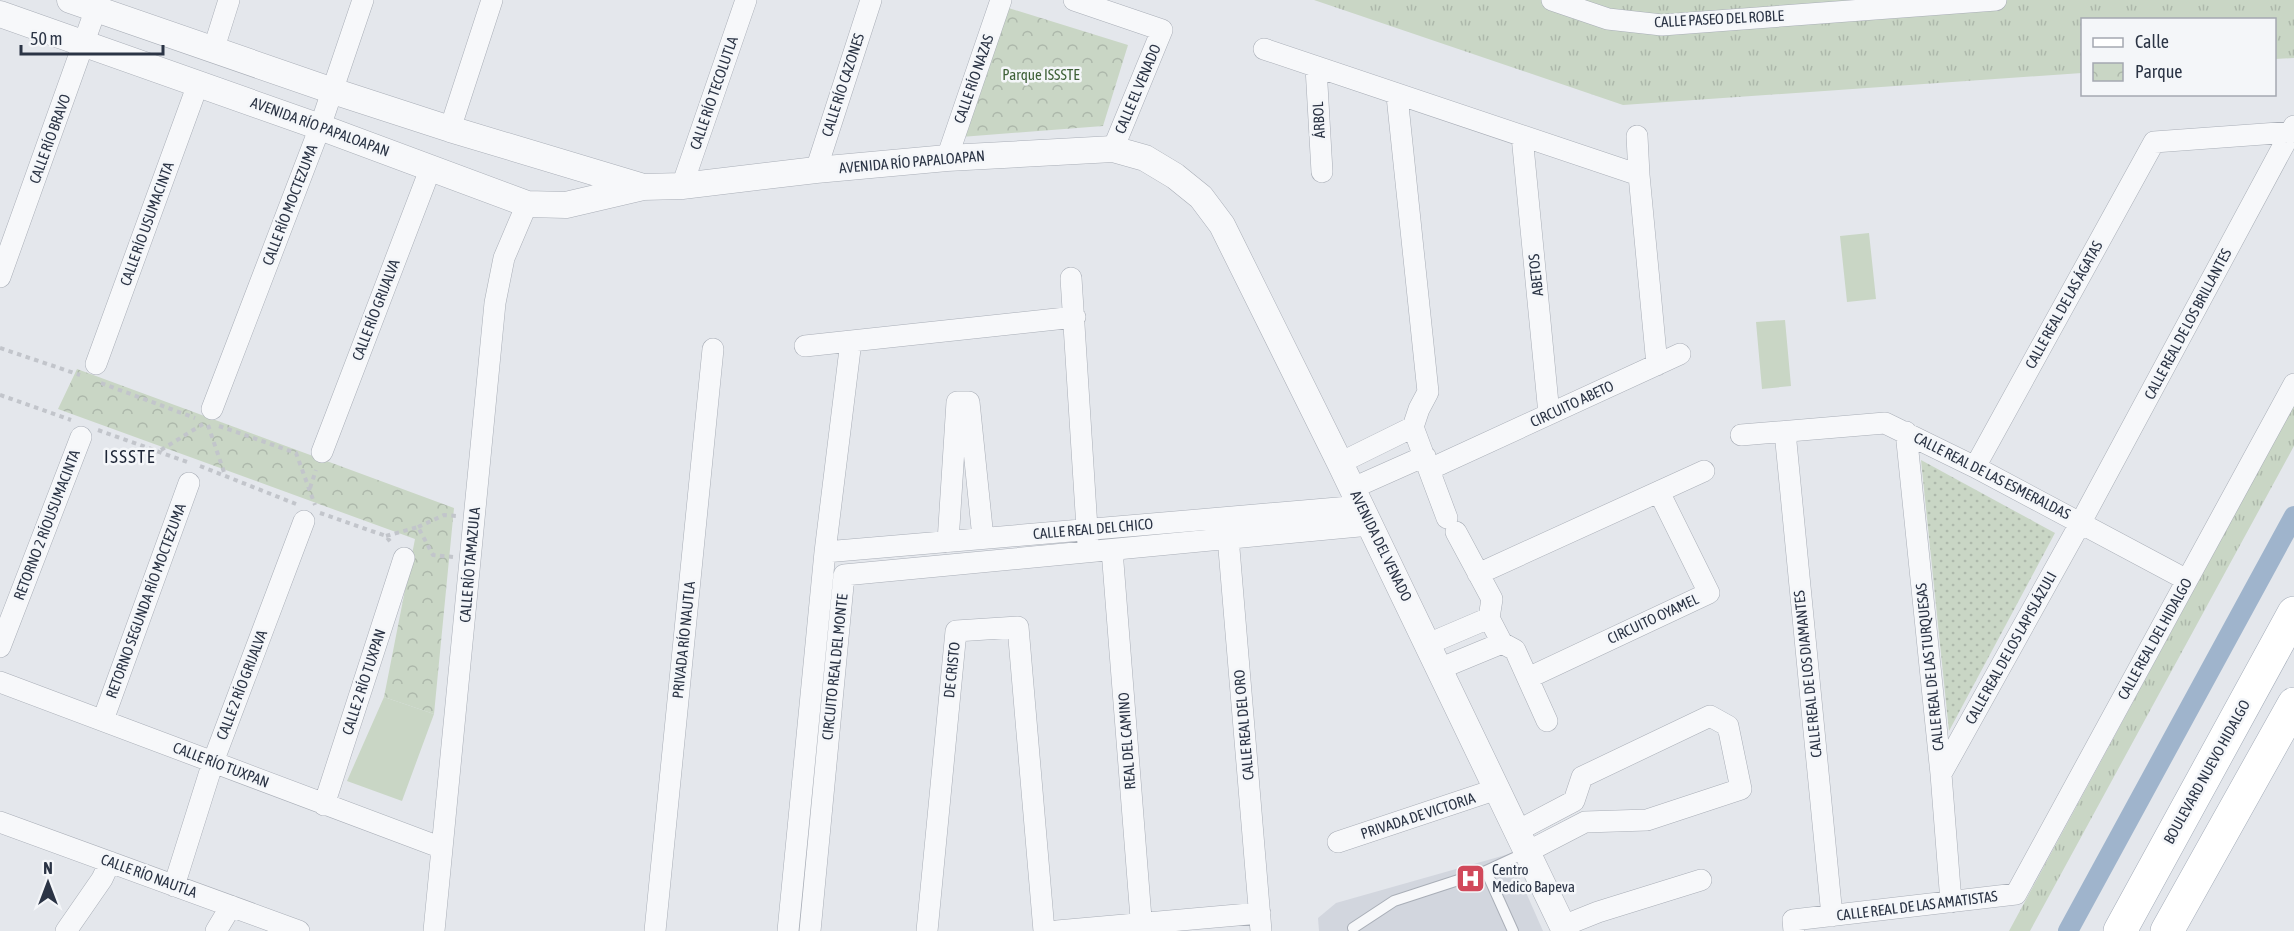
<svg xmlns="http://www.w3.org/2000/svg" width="2294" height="931" font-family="'Asap Condensed',sans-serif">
	<defs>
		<pattern id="grass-tufts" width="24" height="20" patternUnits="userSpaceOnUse" patternTransform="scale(1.5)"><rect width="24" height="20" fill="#c9d6c5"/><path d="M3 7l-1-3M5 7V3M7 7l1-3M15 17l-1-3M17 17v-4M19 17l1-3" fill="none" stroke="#adb8ab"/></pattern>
		<pattern id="park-crowns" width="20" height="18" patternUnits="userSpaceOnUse" patternTransform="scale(1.5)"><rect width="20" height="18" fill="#c9d6c5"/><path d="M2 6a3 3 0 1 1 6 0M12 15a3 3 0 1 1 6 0" fill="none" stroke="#adb8ab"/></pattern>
		<pattern id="garden-dots" width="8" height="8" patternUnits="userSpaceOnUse" patternTransform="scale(1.5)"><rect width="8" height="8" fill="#c9d6c5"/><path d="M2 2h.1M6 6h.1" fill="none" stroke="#adb8ab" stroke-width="1.8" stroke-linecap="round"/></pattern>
	</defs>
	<rect width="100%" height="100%" fill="#e4e7ec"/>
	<!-- built -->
	<path fill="#d2d6de" d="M 1509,854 L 1543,931 L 1319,931 L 1318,918 L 1336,903 Z"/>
	<!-- grass -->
	<path fill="url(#grass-tufts)" d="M 1314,0 L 2294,0 L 2294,58 L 2275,59 L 2274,20 L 2082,20 L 2082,73 L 1623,105 Z
		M 2294,405 L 2294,446 L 2030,931 L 2009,931 Z"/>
	<!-- park -->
	<path fill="url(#park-crowns)" d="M 1002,6 L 1128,45 L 1103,126 L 961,137 Z
		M 77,369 L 454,508 L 434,714 L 384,697 L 415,539 L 58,409 Z"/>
	<!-- garden -->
	<path fill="url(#garden-dots)" d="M 1921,460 L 2055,533 L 1949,731 Z"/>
	<!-- pitch -->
	<path fill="#c9d6c5" d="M 1869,233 L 1876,299 L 1847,302 L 1840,236 Z
		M 1785,320 L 1791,386 L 1762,389 L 1756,322 Z
		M 384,697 L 434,714 L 402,801 L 347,781 Z"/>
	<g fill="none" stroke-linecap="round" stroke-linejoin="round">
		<!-- canal -->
		<path stroke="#9fb4cc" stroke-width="20" d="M 2068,931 L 2294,516"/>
		<defs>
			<path id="service" d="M 1486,871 L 1513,931
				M 1353,928 L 1394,901 L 1486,871 L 1527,852"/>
			<path id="minor" d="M 1074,0 L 1162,30 L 1113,149
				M 1552,0 L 1608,19 L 1662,25 L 1996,0
				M 1264,49 L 1639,175
				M 213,51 L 229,0
				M 1316,67 L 1322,172
				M 1397,96 L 1428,392 L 1419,409 L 1413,427 L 1447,518
				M 450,129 L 492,0
				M 1522,136 L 1549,414
				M 1637,136 L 1639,175 L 1657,365
				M 947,158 L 1001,0
				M 816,170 L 871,0
				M 682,186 L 746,0
				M 0,277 L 99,0
				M 1071,278 L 1088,544
				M 805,346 L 1075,317
				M 96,364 L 198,84
				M 212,409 L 320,127 L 363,0
				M 1785,432 L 1832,916
				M 1906,432 L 1941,774 L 1951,902
				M 1741,435 L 1885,423 L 1975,467 L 2187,580
				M 322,452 L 431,167
				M 1340,463 L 1413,427
				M 1975,467 L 2154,142 L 2291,132
				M 1430,469 L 1680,354
				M 1353,488 L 1425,456
				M 1227,525 L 1261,931
				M 1456,532 L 1492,599 L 1489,618 L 1502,643 L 1515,650 L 1547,721
				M 948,542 L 957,402 L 969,402 L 983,538
				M 1112,550 L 1142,931
				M 825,552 L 1361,506
				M 1478,574 L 1704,471
				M 1428,644 L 1489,618
				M 0,647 L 81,437
				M 1439,669 L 1502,643
				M 1528,678 L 1709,593 L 1659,492
				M 0,682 L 442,848
				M 103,720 L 189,483
				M 1941,774 L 2081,522 L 2294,126
				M 324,805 L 404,558
				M 0,822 L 299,931
				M 1517,831 L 1574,801 L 1582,777 L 1710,716 L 1728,726 L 1741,789 L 1647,820 L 1585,822 L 1527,852
				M 1338,842 L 1497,789
				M 174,886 L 213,762 L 304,521
				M 1563,926 L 1598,912 L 1701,880
				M 66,931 L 102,879 L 110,862
				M 216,931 L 231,906
				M 434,931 L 495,303 L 504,258 L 527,204
				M 655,931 L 713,349
				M 788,931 L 825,552 L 851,341
				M 810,931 L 844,575 L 1370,525
				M 927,931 L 956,631 L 1018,627 L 1044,931
				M 1057,931 L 1260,913
				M 1794,931 L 1793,920 L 2016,894 L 2294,384"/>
			<path id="tertiary" d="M 70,0 L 333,91 L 450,129 L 640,186
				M 0,14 L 320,127 L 527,204 L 566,205 L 643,187 L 682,186 L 816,170 L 947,158 L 1113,149 L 1145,158 L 1175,176 L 1201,197 L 1222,225 L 1340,463 L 1565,931"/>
			<path id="primary" d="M 2120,931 L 2294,613
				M 2167,931 L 2294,704"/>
		</defs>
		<!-- service casing -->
		<use href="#service" stroke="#a9aeb7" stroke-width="12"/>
		<!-- minor casing -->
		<use href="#minor" stroke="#a9aeb7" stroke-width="22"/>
		<!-- tertiary casing -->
		<use href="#tertiary" stroke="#a9aeb7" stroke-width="27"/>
		<!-- primary casing -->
		<use href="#primary" stroke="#a3abb8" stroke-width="34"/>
		<!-- path -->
		<path stroke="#c2c5cb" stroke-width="4" stroke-dasharray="4.5 4.5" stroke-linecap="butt" d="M 0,348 L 80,375
			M 101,383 L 195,418
			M 0,395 L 71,420
			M 208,425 L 225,475
			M 219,426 L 296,453 L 315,505
			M 98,430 L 190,463
			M 161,450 L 203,424
			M 200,466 L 296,504
			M 310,488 L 316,470
			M 320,513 L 386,536 L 392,544
			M 418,527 L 444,515 L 457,516
			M 386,536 L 418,527 L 433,555 L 453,557"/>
		<!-- service -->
		<use href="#service" stroke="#f7f8fa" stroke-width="10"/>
		<!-- minor -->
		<use href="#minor" stroke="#f7f8fa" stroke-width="21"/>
		<!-- tertiary -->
		<use href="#tertiary" stroke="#f7f8fa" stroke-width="26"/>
		<!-- primary -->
		<use href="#primary" stroke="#fff" stroke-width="33"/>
	</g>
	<!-- icons -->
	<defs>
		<symbol id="hospital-square" viewBox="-11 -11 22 22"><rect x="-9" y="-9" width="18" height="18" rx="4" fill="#d1495b" stroke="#f4f6f9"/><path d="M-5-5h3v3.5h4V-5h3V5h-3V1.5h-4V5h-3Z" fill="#fff"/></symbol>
	</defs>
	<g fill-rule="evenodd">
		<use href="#hospital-square" x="1454" y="862" width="33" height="33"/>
	</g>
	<g text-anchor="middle" stroke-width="5" stroke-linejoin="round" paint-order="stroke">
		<!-- street labels -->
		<g font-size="15" fill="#2b3445" stroke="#f4f6f9">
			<text transform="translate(1719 19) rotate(-3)" y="5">CALLE PASEO DEL ROBLE</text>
			<text transform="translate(974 79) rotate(-71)" y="5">CALLE RÍO NAZAS</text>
			<text transform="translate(843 85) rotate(-72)" y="5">CALLE RÍO CAZONES</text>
			<text transform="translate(1138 89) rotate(-67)" y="5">CALLE EL VENADO</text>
			<text transform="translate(714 93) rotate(-71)" y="5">CALLE RÍO TECOLUTLA</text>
			<text transform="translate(1319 120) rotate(-93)" y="5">ÁRBOL</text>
			<text transform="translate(320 127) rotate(20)" y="5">AVENIDA RÍO PAPALOAPAN</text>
			<text transform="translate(50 139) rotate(-70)" y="5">CALLE RÍO BRAVO</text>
			<text transform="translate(912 162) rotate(-5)" y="5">AVENIDA RÍO PAPALOAPAN</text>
			<text transform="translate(290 205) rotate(-69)" y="5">CALLE RÍO MOCTEZUMA</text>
			<text transform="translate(147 224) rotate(-70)" y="5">CALLE RÍO USUMACINTA</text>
			<text transform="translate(1536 275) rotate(-96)" y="5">ABETOS</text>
			<text transform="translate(2064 305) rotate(-61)" y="5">CALLE REAL DE LAS ÁGATAS</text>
			<text transform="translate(376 310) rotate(-69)" y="5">CALLE RÍO GRIJALVA</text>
			<text transform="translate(2188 324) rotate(-62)" y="5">CALLE REAL DE LOS BRILLANTES</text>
			<text transform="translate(1572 404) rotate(-25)" y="5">CIRCUITO ABETO</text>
			<text transform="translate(1992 476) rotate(27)" y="5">CALLE REAL DE LAS ESMERALDAS</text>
			<text transform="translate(47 525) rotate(-69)" y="5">RETORNO 2 RÍOUSUMACINTA</text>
			<text transform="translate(1093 529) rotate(-5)" y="5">CALLE REAL DEL CHICO</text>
			<text transform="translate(1381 546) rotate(64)" y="5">AVENIDA DEL VENADO</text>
			<text transform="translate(470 565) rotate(-85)" y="5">CALLE RÍO TAMAZULA</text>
			<text transform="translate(146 601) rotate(-70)" y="5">RETORNO SEGUNDA RÍO MOCTEZUMA</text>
			<text transform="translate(1653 619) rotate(-25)" y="5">CIRCUITO OYAMEL</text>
			<text transform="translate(2155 639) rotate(-61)" y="5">CALLE REAL DEL HIDALGO</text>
			<text transform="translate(684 640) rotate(-84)" y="5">PRIVADA RÍO NAUTLA</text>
			<text transform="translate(2011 648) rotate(-61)" y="5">CALLE REAL DE LOS LAPISLÁZULI</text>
			<text transform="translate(835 667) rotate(-84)" y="5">CIRCUITO REAL DEL MONTE</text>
			<text transform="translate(1930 667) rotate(-96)" y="5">CALLE REAL DE LAS TURQUESAS</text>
			<text transform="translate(952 670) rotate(-84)" y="5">DE CRISTO</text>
			<text transform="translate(1808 674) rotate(-96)" y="5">CALLE REAL DE LOS DIAMANTES</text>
			<text transform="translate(364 682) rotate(-72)" y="5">CALLE 2 RÍO TUXPAN</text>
			<text transform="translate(242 685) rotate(-69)" y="5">CALLE 2 RÍO GRIJALVA</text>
			<text transform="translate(1244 725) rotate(-95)" y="5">CALLE REAL DEL ORO</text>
			<text transform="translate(1127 741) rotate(-94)" y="5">REAL DEL CAMINO</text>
			<text transform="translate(221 765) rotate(21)" y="5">CALLE RÍO TUXPAN</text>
			<text transform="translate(2207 772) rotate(-61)" y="5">BOULEVARD NUEVO HIDALGO</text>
			<text transform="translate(1418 816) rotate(-18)" y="5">PRIVADA DE VICTORIA</text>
			<text transform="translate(149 876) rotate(20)" y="5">CALLE RÍO NAUTLA</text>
			<text transform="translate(1917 906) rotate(-7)" y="5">CALLE REAL DE LAS AMATISTAS</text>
		</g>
		<!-- park labels -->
		<g font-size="15" fill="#3f6138" stroke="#f4f6f9">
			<text x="1041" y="80">Parque ISSSTE</text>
		</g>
		<!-- poi labels -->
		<g font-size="15" fill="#2b3445" stroke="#f4f6f9" text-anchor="start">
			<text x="1492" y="875">Centro<tspan x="1492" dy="17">Medico Bapeva</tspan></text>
		</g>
		<!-- quarter labels -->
		<g font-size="18" letter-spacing="1.5" fill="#1d2536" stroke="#f4f6f9">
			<text x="130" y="463">ISSSTE</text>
		</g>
	</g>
	<!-- legend -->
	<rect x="2081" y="18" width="195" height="78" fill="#f4f6f9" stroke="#a4a8b1" stroke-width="1.5"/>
	<rect x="2093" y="38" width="30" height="9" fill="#ffffff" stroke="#a4a8b1" stroke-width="1.5"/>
	<text x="2135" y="48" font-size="18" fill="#2b3445">Calle</text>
	<rect x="2093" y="63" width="30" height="18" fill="url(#park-crowns)" stroke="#a4a8b1" stroke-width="1.5"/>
	<text x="2135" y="78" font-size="18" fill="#2b3445">Parque</text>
	<!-- north arrow -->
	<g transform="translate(48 883)" stroke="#f4f6f9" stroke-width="4.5" paint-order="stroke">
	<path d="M0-4.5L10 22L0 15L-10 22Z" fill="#2b3445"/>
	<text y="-9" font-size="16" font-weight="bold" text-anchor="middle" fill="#2b3445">N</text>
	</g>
	<!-- scale -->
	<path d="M21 45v9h142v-9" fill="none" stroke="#2b3445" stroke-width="3"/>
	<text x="30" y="45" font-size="18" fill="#2b3445" stroke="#f4f6f9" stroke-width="4.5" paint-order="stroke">50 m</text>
</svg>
